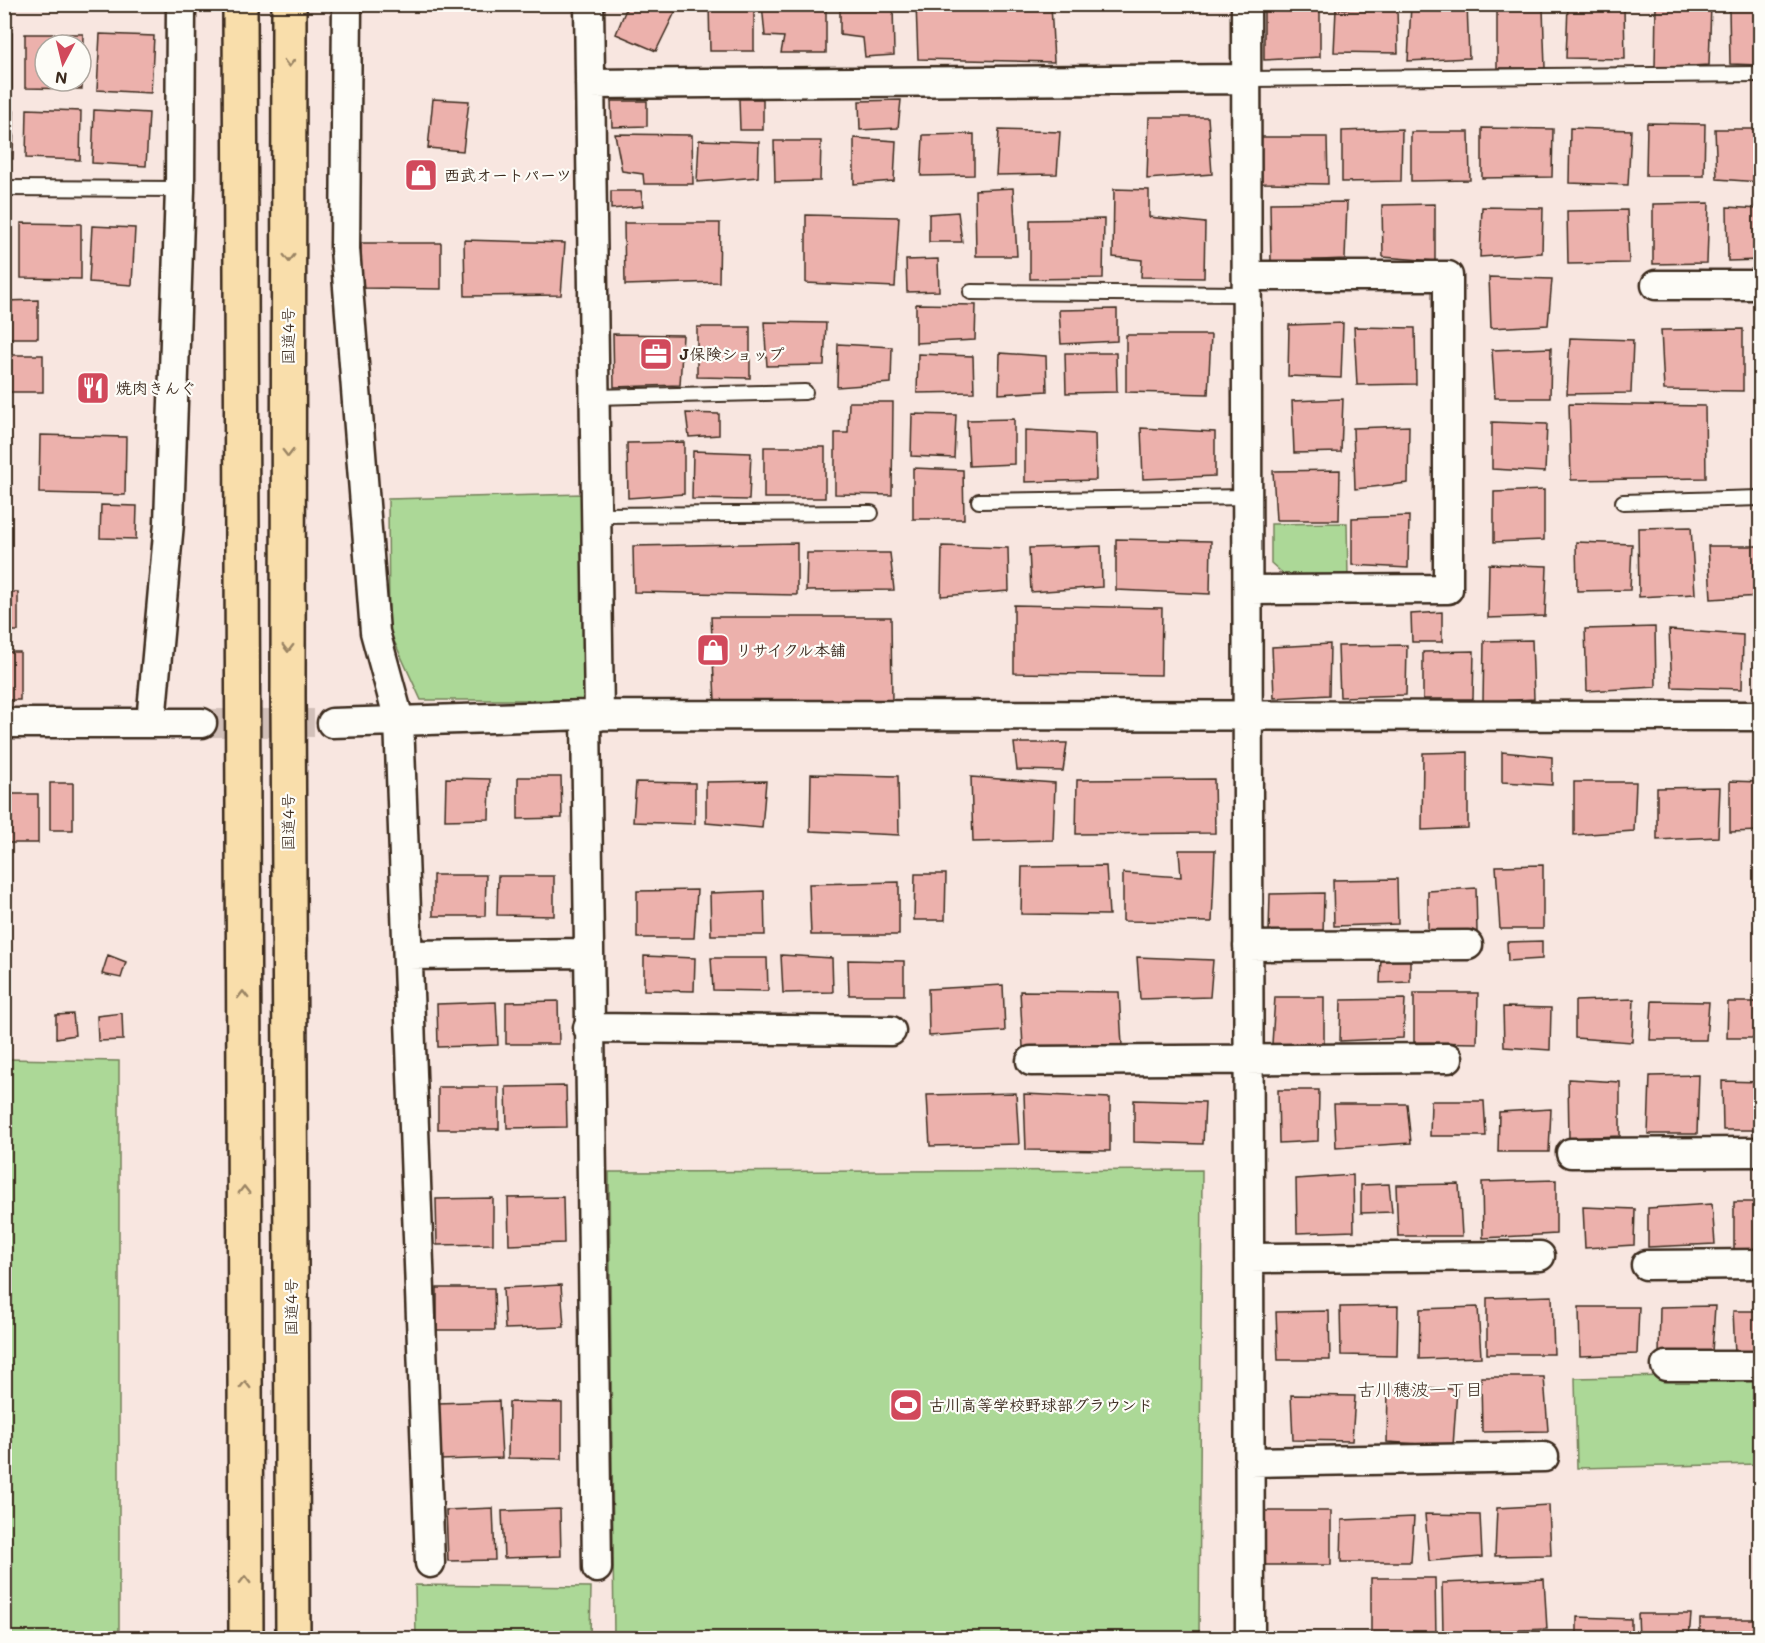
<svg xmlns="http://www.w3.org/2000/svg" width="1765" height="1643" font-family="Mali,'Klee One',sans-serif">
	<rect width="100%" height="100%" fill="#f8e6e0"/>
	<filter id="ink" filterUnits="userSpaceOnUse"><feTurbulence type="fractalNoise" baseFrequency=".0167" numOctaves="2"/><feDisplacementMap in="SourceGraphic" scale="12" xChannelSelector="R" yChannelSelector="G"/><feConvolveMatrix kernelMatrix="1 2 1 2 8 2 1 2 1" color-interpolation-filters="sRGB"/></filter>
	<g filter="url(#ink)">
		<!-- green -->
		<path fill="#acd897" stroke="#74815a" stroke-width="1.5" d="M 583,494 L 589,700 L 421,700 L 389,630 L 388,499 Z
			M 1347,523 L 1348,579 L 1289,579 L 1271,563 L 1271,524 Z
			M 5,1059 L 119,1061 L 119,1638 L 5,1638 Z
			M 1202,1170 L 1199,1638 L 614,1638 L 609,1172 Z
			M 1760,1374 L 1760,1464 L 1577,1468 L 1575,1378 Z
			M 415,1585 L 591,1587 L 590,1638 L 416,1638 Z"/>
		<!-- building -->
		<path fill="#ecb1ac" stroke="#3b2a1e" stroke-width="1.5" fill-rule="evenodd" d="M 628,4 L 678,6 L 656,51 L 616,34 Z
			M 709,4 L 754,4 L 754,51 L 710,51 Z
			M 762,4 L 826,4 L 826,53 L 781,53 L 784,37 L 765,36 Z
			M 840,4 L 893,4 L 894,55 L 865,57 L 863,38 L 840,35 Z
			M 916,4 L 1051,4 L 1054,62 L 918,59 Z
			M 1467,4 L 1469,58 L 1408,61 L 1411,5 Z
			M 1656,4 L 1711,4 L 1709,65 L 1655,68 Z
			M 1568,5 L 1624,7 L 1625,59 L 1566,58 Z
			M 1320,7 L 1320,57 L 1264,60 L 1264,9 Z
			M 1397,7 L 1398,53 L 1334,52 L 1336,9 Z
			M 1497,8 L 1543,9 L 1545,68 L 1497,68 Z
			M 1729,8 L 1760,9 L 1760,65 L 1730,64 Z
			M 4,33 L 12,33 L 12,89 L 4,89 Z
			M 25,34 L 83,34 L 82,89 L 25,88 ZM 45,45 L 81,45 L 81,81 L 45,81 Z
			M 100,34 L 154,36 L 151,93 L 97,90 Z
			M 433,99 L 469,101 L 463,151 L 428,148 Z
			M 739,99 L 763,99 L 763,130 L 740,130 Z
			M 901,100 L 898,128 L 860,130 L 859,101 Z
			M 611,101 L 647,101 L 647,126 L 612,127 Z
			M 27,109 L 81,111 L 80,160 L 26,158 Z
			M 94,110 L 149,113 L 146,166 L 92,163 Z
			M 4,111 L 14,111 L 13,159 L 4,159 Z
			M 1149,117 L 1208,117 L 1212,174 L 1147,179 Z
			M 1647,123 L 1705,124 L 1704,176 L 1646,176 Z
			M 1482,128 L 1553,129 L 1552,177 L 1482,178 Z
			M 1570,128 L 1631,130 L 1628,185 L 1569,183 Z
			M 1402,129 L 1401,181 L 1342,182 L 1342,131 Z
			M 1715,129 L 1760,129 L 1760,182 L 1717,179 Z
			M 999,130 L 1060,132 L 1057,174 L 996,175 Z
			M 1411,132 L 1469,132 L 1470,180 L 1411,181 Z
			M 615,134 L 692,135 L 693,184 L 644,184 L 643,174 L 622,171 Z
			M 974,134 L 974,175 L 921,176 L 923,135 Z
			M 1258,137 L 1327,137 L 1328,184 L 1259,183 Z
			M 854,138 L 896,141 L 894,181 L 854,184 Z
			M 699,140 L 759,142 L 758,177 L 697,182 Z
			M 774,141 L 821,141 L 820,181 L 775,182 Z
			M 1013,188 L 1017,256 L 976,256 L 975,190 Z
			M 1114,189 L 1149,190 L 1149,217 L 1205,223 L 1204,278 L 1141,277 L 1142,260 L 1113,257 Z
			M 611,191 L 641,191 L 643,206 L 611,209 Z
			M 1347,202 L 1345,259 L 1271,262 L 1270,203 Z
			M 1709,203 L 1707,263 L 1653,264 L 1653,204 Z
			M 1435,204 L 1435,261 L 1383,257 L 1382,205 Z
			M 1482,207 L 1543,208 L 1542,253 L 1480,257 Z
			M 1727,207 L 1760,209 L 1760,260 L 1728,261 Z
			M 1627,210 L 1629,263 L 1568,264 L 1567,211 Z
			M 958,212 L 962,242 L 929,242 L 929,214 Z
			M 806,215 L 899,217 L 895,287 L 806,283 Z
			M 1104,219 L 1103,278 L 1030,279 L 1030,220 Z
			M 21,223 L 81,224 L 81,279 L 21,278 Z
			M 624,223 L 720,223 L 719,282 L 625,285 Z
			M 92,226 L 135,228 L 132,285 L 89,282 Z
			M 464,240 L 565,243 L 561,295 L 465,296 Z
			M 361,243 L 441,243 L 441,289 L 361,288 Z
			M 938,259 L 939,291 L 907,292 L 906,260 Z
			M 1489,277 L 1552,279 L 1548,325 L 1491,328 Z
			M 38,300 L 38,338 L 4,338 L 4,301 Z
			M 916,304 L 976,305 L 975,340 L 916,343 Z
			M 1117,309 L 1117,341 L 1061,344 L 1059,310 Z
			M 764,322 L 826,323 L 824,365 L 767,366 Z
			M 1343,323 L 1341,378 L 1288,376 L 1289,325 Z
			M 697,327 L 750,327 L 750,378 L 697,377 Z
			M 1354,327 L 1415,328 L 1416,384 L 1357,385 Z
			M 1743,329 L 1743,391 L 1664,390 L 1661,330 Z
			M 613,334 L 683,335 L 680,385 L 614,387 Z
			M 1126,335 L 1211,335 L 1208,394 L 1126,392 Z
			M 1570,338 L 1633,340 L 1631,393 L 1567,394 Z
			M 838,344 L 892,347 L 891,383 L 837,387 Z
			M 1551,348 L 1550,398 L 1495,398 L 1492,350 Z
			M 1000,353 L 1046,356 L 1047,391 L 999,394 Z
			M 1065,353 L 1116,353 L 1117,392 L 1066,393 Z
			M 918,354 L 973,356 L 974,392 L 917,393 Z
			M 4,355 L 43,355 L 43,392 L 4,392 Z
			M 1343,399 L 1341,452 L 1294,453 L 1292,401 Z
			M 849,402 L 893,402 L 892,495 L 835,494 L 835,433 L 848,433 Z
			M 1569,404 L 1705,406 L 1706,478 L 1571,480 Z
			M 686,413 L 719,414 L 719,435 L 689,437 Z
			M 912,414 L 956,415 L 954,458 L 911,456 Z
			M 1014,419 L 1014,464 L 969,466 L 967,420 Z
			M 1492,422 L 1547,424 L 1545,472 L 1492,469 Z
			M 1409,426 L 1408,483 L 1355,489 L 1353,428 Z
			M 1141,428 L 1215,432 L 1215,476 L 1143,479 Z
			M 1025,430 L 1095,434 L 1096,480 L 1025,482 Z
			M 40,435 L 126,437 L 125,495 L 39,493 Z
			M 684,442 L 684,494 L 628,498 L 627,443 Z
			M 764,447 L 825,447 L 825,498 L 764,498 Z
			M 693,451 L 751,453 L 749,500 L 692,499 Z
			M 913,468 L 963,470 L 964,519 L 913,519 Z
			M 1340,470 L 1339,520 L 1276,520 L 1273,471 Z
			M 1544,490 L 1544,540 L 1494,542 L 1494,492 Z
			M 101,505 L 137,506 L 136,539 L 100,538 Z
			M 1409,516 L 1408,568 L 1352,565 L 1352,518 Z
			M 1691,527 L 1695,594 L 1639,597 L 1638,528 Z
			M 1116,539 L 1211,541 L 1210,594 L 1116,590 Z
			M 1576,542 L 1632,544 L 1630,590 L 1577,591 Z
			M 797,543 L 797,595 L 634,592 L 633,546 Z
			M 942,546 L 1008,548 L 1009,591 L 941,596 Z
			M 1101,546 L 1102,587 L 1031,592 L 1029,548 Z
			M 1708,546 L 1760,546 L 1760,596 L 1711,599 Z
			M 807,553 L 890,553 L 894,590 L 806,591 Z
			M 1489,564 L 1547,566 L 1545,616 L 1488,618 Z
			M 4,592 L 18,592 L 18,631 L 4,631 Z
			M 1014,605 L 1162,608 L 1161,675 L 1014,673 Z
			M 1442,612 L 1442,642 L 1412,642 L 1411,614 Z
			M 711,617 L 891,617 L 892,703 L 715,701 Z
			M 1655,627 L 1656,687 L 1587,691 L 1585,629 Z
			M 1669,630 L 1743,635 L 1742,689 L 1672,687 Z
			M 1532,640 L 1534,699 L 1483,702 L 1484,641 Z
			M 1330,644 L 1329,695 L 1274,698 L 1272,647 Z
			M 1407,645 L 1406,695 L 1340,697 L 1338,646 Z
			M 1474,651 L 1473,699 L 1423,699 L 1423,652 Z
			M 4,652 L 20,652 L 20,700 L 4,700 Z
			M 1014,743 L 1067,743 L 1063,771 L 1017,770 Z
			M 1468,752 L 1468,828 L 1422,830 L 1423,753 Z
			M 1502,752 L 1552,757 L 1552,785 L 1502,782 Z
			M 811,774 L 898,776 L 899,835 L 810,831 Z
			M 518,777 L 561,777 L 562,818 L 518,819 Z
			M 971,777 L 1055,783 L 1053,840 L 973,842 Z
			M 446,778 L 490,779 L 489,819 L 445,820 Z
			M 1214,779 L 1215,833 L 1076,834 L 1077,780 Z
			M 766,781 L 762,828 L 706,823 L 706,782 Z
			M 1730,781 L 1760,782 L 1760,831 L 1730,832 Z
			M 636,782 L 695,783 L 695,824 L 633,822 Z
			M 1574,782 L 1636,782 L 1634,831 L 1574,835 Z
			M 50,783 L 73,783 L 73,830 L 50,830 Z
			M 1720,787 L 1718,837 L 1657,840 L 1657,788 Z
			M 4,794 L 38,794 L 38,843 L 4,843 Z
			M 1179,850 L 1215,850 L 1212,922 L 1123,921 L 1123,873 L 1181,877 Z
			M 1543,865 L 1543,929 L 1500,929 L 1496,866 Z
			M 1106,866 L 1109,915 L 1021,914 L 1022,867 Z
			M 915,874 L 946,874 L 945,920 L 914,920 Z
			M 433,875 L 486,875 L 485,916 L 433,916 Z
			M 498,876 L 554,876 L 554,916 L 497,915 Z
			M 1397,879 L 1398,924 L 1334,926 L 1333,880 Z
			M 899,882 L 899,935 L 811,935 L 809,884 Z
			M 1476,888 L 1477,932 L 1428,932 L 1428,891 Z
			M 697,890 L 694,938 L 637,938 L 637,891 Z
			M 764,891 L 765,935 L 711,935 L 710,893 Z
			M 1324,893 L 1323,934 L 1269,933 L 1270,894 Z
			M 1542,941 L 1542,959 L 1508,961 L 1507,942 Z
			M 108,955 L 126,962 L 121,978 L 102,974 Z
			M 781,955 L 832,958 L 833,992 L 783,993 Z
			M 644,956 L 695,958 L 694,991 L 644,990 Z
			M 1137,957 L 1213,960 L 1210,997 L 1140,999 Z
			M 1381,957 L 1410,958 L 1410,982 L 1380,983 Z
			M 711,958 L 767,958 L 768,991 L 713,990 Z
			M 848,960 L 904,961 L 904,995 L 849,995 Z
			M 1003,985 L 1005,1031 L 929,1036 L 928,989 Z
			M 1020,991 L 1119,992 L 1122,1046 L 1023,1047 Z
			M 1414,993 L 1478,993 L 1477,1043 L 1414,1042 Z
			M 1275,997 L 1324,997 L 1324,1043 L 1272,1044 Z
			M 1405,999 L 1403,1038 L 1340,1041 L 1341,1000 Z
			M 1634,999 L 1632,1042 L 1575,1038 L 1575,1001 Z
			M 558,1001 L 559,1044 L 506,1044 L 506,1002 Z
			M 1652,1001 L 1709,1002 L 1706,1040 L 1650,1040 Z
			M 496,1002 L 498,1045 L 438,1047 L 437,1004 Z
			M 1728,1002 L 1760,1002 L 1760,1038 L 1727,1038 Z
			M 1503,1007 L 1551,1008 L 1550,1050 L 1504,1047 Z
			M 122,1013 L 123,1040 L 98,1041 L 97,1016 Z
			M 73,1014 L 75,1035 L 56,1038 L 56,1015 Z
			M 1699,1075 L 1697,1134 L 1648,1134 L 1650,1076 Z
			M 1568,1079 L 1620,1082 L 1620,1136 L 1569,1138 Z
			M 1722,1081 L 1760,1082 L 1760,1130 L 1723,1130 Z
			M 566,1086 L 567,1127 L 507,1128 L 506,1087 Z
			M 438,1087 L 499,1087 L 499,1129 L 438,1129 Z
			M 1278,1090 L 1319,1090 L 1318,1141 L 1279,1143 Z
			M 1016,1093 L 1019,1144 L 930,1146 L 927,1095 Z
			M 1024,1094 L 1110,1098 L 1110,1151 L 1026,1150 Z
			M 1134,1100 L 1205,1102 L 1203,1144 L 1134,1142 Z
			M 1431,1101 L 1484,1101 L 1486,1136 L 1430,1136 Z
			M 1334,1104 L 1407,1104 L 1411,1143 L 1336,1148 Z
			M 1551,1109 L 1549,1152 L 1498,1152 L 1499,1112 Z
			M 1353,1175 L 1354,1231 L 1297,1233 L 1296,1179 Z
			M 1556,1180 L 1556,1234 L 1483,1238 L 1482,1182 Z
			M 1389,1184 L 1392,1212 L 1361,1213 L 1361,1185 Z
			M 1459,1184 L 1462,1236 L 1398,1236 L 1396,1185 Z
			M 563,1197 L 564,1243 L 509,1245 L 508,1198 Z
			M 493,1198 L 493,1244 L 437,1245 L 436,1199 Z
			M 1734,1202 L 1760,1202 L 1760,1248 L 1734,1250 Z
			M 1712,1204 L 1715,1244 L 1648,1247 L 1648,1208 Z
			M 1583,1207 L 1635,1209 L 1634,1245 L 1585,1248 Z
			M 561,1285 L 564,1327 L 505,1329 L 503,1288 Z
			M 437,1288 L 494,1288 L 495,1330 L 437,1330 Z
			M 1552,1296 L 1554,1354 L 1487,1354 L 1487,1298 Z
			M 1398,1306 L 1397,1356 L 1341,1355 L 1340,1307 Z
			M 1715,1306 L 1712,1352 L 1659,1355 L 1660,1307 Z
			M 1478,1307 L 1481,1357 L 1419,1359 L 1420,1309 Z
			M 1579,1307 L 1639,1307 L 1637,1354 L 1580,1356 Z
			M 1329,1311 L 1330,1360 L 1278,1360 L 1276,1312 Z
			M 1733,1311 L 1760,1311 L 1760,1353 L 1735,1354 Z
			M 1481,1377 L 1544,1377 L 1548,1431 L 1482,1432 Z
			M 1388,1387 L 1457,1389 L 1453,1446 L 1387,1442 Z
			M 1291,1395 L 1355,1396 L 1352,1441 L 1293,1440 Z
			M 499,1401 L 502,1458 L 440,1460 L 438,1403 Z
			M 509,1402 L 562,1403 L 562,1459 L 508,1458 Z
			M 1549,1505 L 1551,1555 L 1495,1556 L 1497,1508 Z
			M 493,1508 L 495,1560 L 448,1561 L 446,1510 Z
			M 560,1509 L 561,1556 L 504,1558 L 502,1511 Z
			M 1263,1511 L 1331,1511 L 1331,1565 L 1264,1565 Z
			M 1425,1514 L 1480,1515 L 1482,1557 L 1429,1561 Z
			M 1414,1517 L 1411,1562 L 1341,1562 L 1342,1520 Z
			M 1371,1578 L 1435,1578 L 1436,1638 L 1371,1638 Z
			M 1544,1579 L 1547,1629 L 1443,1633 L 1442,1583 Z
			M 1638,1614 L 1691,1614 L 1689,1638 L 1639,1638 Z
			M 1577,1617 L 1631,1619 L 1631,1638 L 1577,1638 Z
			M 1700,1619 L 1756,1619 L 1755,1638 L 1700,1638 Z"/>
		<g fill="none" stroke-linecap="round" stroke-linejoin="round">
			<!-- street-tunnel -->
			<path stroke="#d2c0b9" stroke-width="28" stroke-dasharray="28 14" stroke-linecap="butt" d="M 202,723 L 332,723"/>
			<defs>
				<path id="lane" d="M 1246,79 L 1760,74
					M 4,188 L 180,189
					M 971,292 L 1248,294
					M 594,397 L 805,392
					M 979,501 L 1249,497
					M 1623,502 L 1760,498
					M 596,515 L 871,513"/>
				<path id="street" d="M 347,4 L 345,249 L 375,632 L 399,720 L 430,1563
					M 589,4 L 599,716
					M 1246,4 C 1251,549 1248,1094 1250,1638
					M 590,84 L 1246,79
					M 1247,276 L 1448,276 L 1448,589 L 1250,590
					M 1656,285 L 1760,285
					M 586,715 L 597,1568
					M 151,722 L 169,523 L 180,189 L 181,4
					M 4,723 L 202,723
					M 332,723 L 586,715 L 1760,716
					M 1248,946 L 1468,945
					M 408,955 L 587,953
					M 588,1028 L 891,1031
					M 1031,1061 L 1448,1058
					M 1571,1153 L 1760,1152
					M 1249,1258 L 1540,1256
					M 1646,1265 L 1760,1264
					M 1666,1366 L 1760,1366
					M 1249,1462 L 1544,1457"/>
				<path id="highway" d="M 240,4 L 246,1638
					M 289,4 L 288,697 L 293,1638"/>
			</defs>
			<!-- lane casing -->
			<use href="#lane" stroke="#3b2a1e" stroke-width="18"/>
			<!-- street casing -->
			<use href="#street" stroke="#3b2a1e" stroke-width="33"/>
			<!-- highway casing -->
			<use href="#highway" stroke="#3b2a1e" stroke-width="38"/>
			<!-- lane -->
			<use href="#lane" stroke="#fdfcf7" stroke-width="14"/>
			<!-- street -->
			<use href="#street" stroke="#fdfcf7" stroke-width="28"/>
			<!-- highway -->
			<use href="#highway" stroke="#f9deab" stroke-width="33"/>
		</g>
		<!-- one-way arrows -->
		<defs><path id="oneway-chevron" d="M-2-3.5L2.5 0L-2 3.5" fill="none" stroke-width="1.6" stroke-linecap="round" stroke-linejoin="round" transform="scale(1.5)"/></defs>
		<g stroke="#9a8464">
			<use href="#oneway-chevron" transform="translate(289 63) rotate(90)"/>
			<use href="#oneway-chevron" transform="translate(289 258) rotate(90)"/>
			<use href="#oneway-chevron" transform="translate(288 453) rotate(90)"/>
			<use href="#oneway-chevron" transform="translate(288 648) rotate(90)"/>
			<use href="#oneway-chevron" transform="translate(243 995) rotate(-90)"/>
			<use href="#oneway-chevron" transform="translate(244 1190) rotate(-90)"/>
			<use href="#oneway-chevron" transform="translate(245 1385) rotate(-90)"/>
			<use href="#oneway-chevron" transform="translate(245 1580) rotate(-90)"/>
		</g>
	</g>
	<!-- icons -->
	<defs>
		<symbol id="shop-square" viewBox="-11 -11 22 22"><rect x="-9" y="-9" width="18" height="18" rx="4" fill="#d1495b" stroke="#fdfcf7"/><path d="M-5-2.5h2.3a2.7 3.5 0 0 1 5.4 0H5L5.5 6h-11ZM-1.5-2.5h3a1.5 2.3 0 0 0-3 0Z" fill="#fff"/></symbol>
		<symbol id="office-square" viewBox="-11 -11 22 22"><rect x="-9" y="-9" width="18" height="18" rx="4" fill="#d1495b" stroke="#fdfcf7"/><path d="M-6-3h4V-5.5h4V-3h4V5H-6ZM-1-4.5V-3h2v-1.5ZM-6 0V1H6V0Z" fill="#fff"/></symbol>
		<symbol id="restaurant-square" viewBox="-11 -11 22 22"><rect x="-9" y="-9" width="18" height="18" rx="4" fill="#d1495b" stroke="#fdfcf7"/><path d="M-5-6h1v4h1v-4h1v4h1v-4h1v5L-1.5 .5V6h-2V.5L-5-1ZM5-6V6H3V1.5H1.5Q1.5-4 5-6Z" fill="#fff"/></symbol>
		<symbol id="stadium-square" viewBox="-11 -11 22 22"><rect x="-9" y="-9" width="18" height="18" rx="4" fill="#d1495b" stroke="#fdfcf7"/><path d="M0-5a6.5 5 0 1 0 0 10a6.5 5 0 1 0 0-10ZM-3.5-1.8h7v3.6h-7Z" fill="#fff"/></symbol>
	</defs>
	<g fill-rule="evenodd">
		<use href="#shop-square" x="402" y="156" width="38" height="38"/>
		<use href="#office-square" x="637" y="335" width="38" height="38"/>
		<use href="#restaurant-square" x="74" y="369" width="38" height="38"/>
		<use href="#shop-square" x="694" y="631" width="38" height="38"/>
		<use href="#stadium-square" x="887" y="1386" width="38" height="38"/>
	</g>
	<g text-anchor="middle" stroke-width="4.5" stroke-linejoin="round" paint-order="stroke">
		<!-- poi labels -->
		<g font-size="16" font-weight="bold" fill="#3b2a1e" stroke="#fdfcf7" text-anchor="start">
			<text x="444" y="181">西武オートパーツ</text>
			<text x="679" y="360">J保険ショップ</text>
			<text x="116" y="394">焼肉きんぐ</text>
			<text x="736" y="656">リサイクル本舗</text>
			<text x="929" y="1411">古川高等学校野球部グラウンド</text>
		</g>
		<!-- street labels -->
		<g font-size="16" fill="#3b2a1e" stroke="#fdfcf7">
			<text transform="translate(288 336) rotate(-90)" y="6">国道4号</text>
			<text transform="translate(288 822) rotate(-90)" y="6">国道4号</text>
			<text transform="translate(291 1307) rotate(-90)" y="6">国道4号</text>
		</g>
		<!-- neighbourhood labels -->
		<g font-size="18" fill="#3b2a1e" stroke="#fdfcf7">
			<text x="1420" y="1396">古川穂波一丁目</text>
		</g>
	</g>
	<!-- margin -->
	<rect width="1765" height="1643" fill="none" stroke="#fdfcf7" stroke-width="24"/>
	<rect x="12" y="12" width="1741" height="1619" fill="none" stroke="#3b2a1e" stroke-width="2" filter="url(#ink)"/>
	<!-- north arrow -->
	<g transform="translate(63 63) rotate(187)"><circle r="28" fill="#fdfcf7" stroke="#afa8a0" stroke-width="1.5"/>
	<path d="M0-4.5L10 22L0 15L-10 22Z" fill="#d1495b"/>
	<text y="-9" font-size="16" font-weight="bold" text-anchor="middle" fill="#3b2a1e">N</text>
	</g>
</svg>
